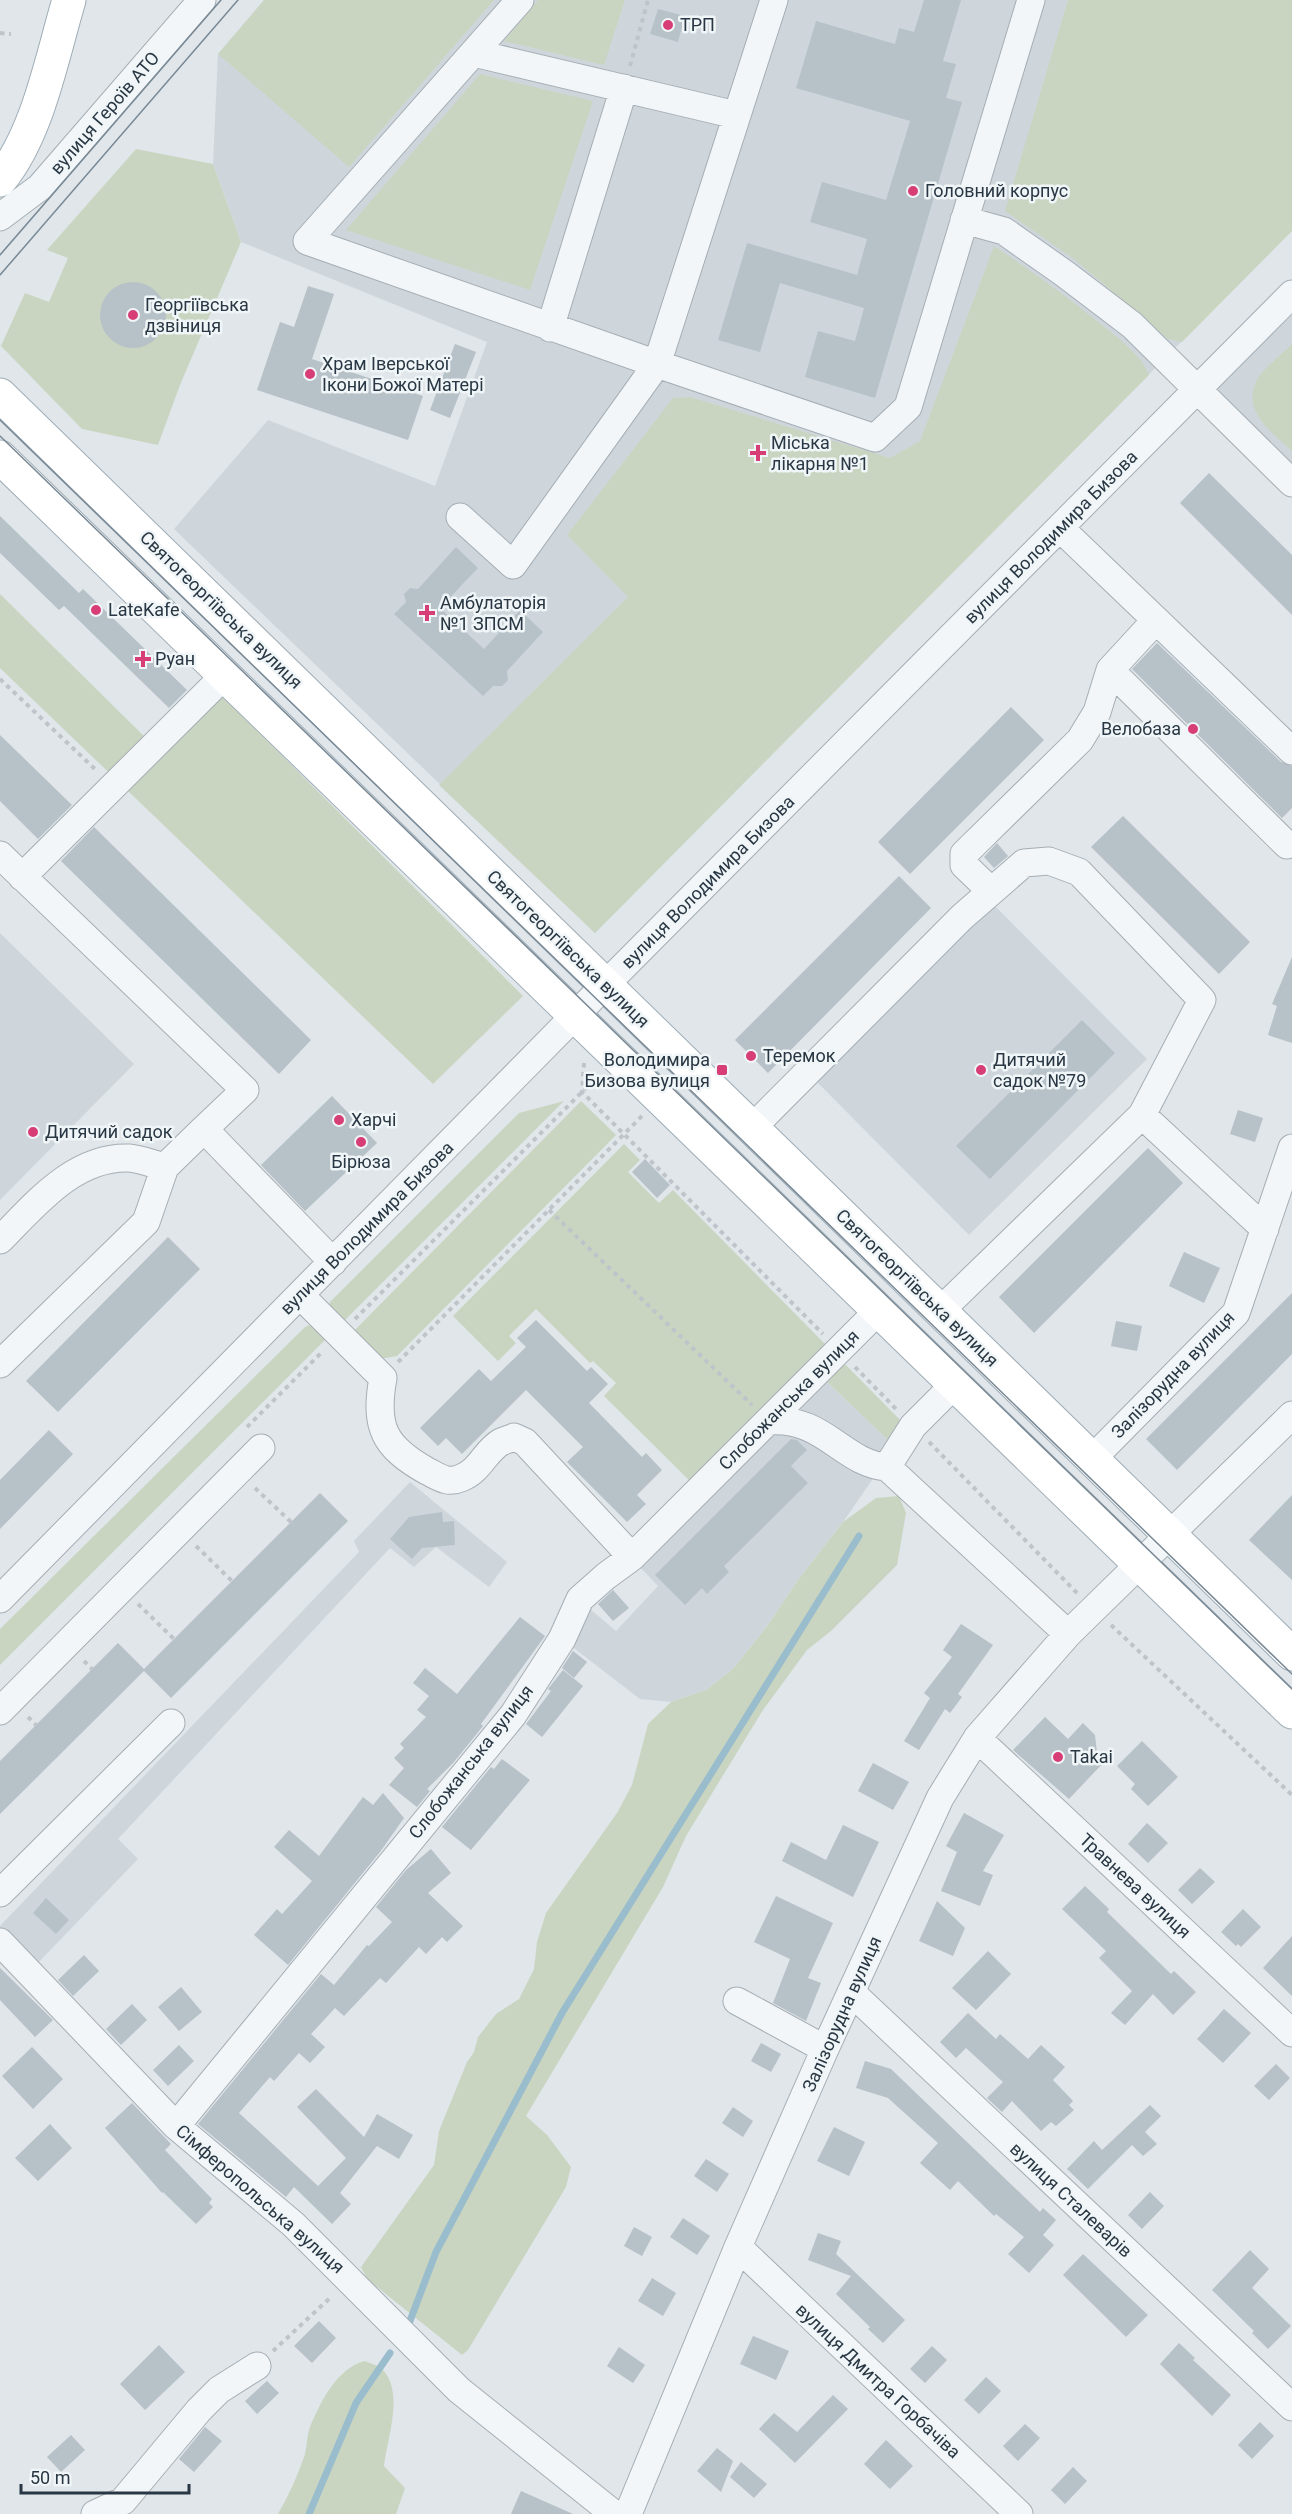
<svg xmlns="http://www.w3.org/2000/svg" width="1292" height="2514" font-family="Roboto,sans-serif">
	<rect width="100%" height="100%" fill="#e0e6ea"/>
	<!-- built -->
	<path fill="#ced6dc" d="M 264,0 L 1292,0 L 1292,230 L 595,933 L 174,529 L 268,420 L 435,486 L 487,342 L 241,242 L 213,164 L 218,54 Z
		M 1292,294 L 1292,483 L 1197,390 Z
		M 994,905 L 1147,1059 L 969,1235 L 816,1081 Z
		M 0,933 L 134,1064 L 0,1200 Z
		M 821,1376 L 895,1447 L 843,1522 L 798,1580 L 768,1625 L 733,1669 L 706,1690 L 671,1702 L 640,1699 L 566,1642 L 589,1608 L 616,1631 L 658,1586 L 635,1562 Z
		M 410,1482 L 507,1562 L 489,1587 L 436,1547 L 414,1567 L 390,1548 L 118,1839 L 138,1859 L 33,1968 L 0,1933 L 0,1926 L 359,1552 L 354,1541 Z"/>
	<!-- green -->
	<path fill="#cad5c1" d="M 264,0 L 494,0 L 349,167 L 218,54 Z
		M 538,0 L 625,0 L 604,65 L 504,41 Z
		M 1068,0 L 1292,0 L 1292,231 L 1182,342 L 1168,339 L 1074,259 L 1005,211 Z
		M 480,74 L 593,101 L 530,290 L 346,230 Z
		M 136,149 L 213,164 L 241,242 L 180,385 L 158,445 L 82,429 L 1,346 L 25,293 L 49,302 L 68,258 L 47,250 Z
		M 994,246 C 1032,271 1067,297 1102,325 C 1120,340 1140,353 1149,375 L 595,933 L 439,785 L 628,597 L 567,535 L 673,398 L 690,397 L 890,458 L 920,441 Z
		M 1292,344 L 1292,451 C 1273,433 1242,412 1256,382 C 1260,371 1283,353 1292,344 Z
		M 0,594 L 154,746 L 213,687 L 523,996 L 433,1084 L 0,668 Z
		M 564,1101 L 340,1325 L 329,1307 L 330,1302 L 519,1113 Z
		M 581,1101 L 616,1135 L 397,1356 L 380,1359 L 350,1335 Z
		M 624,1144 L 640,1160 L 628,1172 L 659,1203 L 673,1190 L 831,1350 L 695,1486 L 604,1396 L 616,1383 L 593,1361 L 590,1363 L 536,1309 L 509,1336 L 516,1343 L 498,1361 L 453,1316 Z
		M 315,1323 L 331,1334 L 0,1665 L 0,1629 L 305,1327 Z
		M 839,1358 L 907,1427 L 895,1447 L 821,1376 Z
		M 899,1496 L 906,1513 L 897,1565 L 831,1631 L 807,1650 L 763,1710 L 686,1836 L 663,1887 L 526,2116 L 547,2135 L 571,2167 L 566,2187 L 468,2350 L 462,2355 L 367,2279 L 361,2267 L 434,2165 L 439,2131 L 467,2062 L 474,2052 L 478,2037 L 496,2014 L 519,1999 L 534,1969 L 537,1942 L 546,1913 L 617,1813 L 632,1785 L 648,1724 L 671,1702 L 706,1690 L 733,1669 L 768,1625 L 798,1580 L 843,1522 L 876,1498 Z
		M 365,2361 C 371,2364 378,2365 382,2369 C 405,2391 387,2439 384,2466 L 405,2488 L 396,2514 L 278,2514 C 289,2495 298,2475 305,2454 C 307,2445 307,2435 310,2427 C 321,2401 337,2368 365,2361 Z"/>
	<g fill="none" stroke-linecap="round" stroke-linejoin="round">
		<!-- stream -->
		<path stroke="#99bdcc" stroke-width="7" d="M 410,2321 L 436,2252 L 562,2013 L 859,1536
			M 309,2514 L 356,2403 L 390,2353"/>
	</g>
	<!-- building -->
	<path fill="#b7c1c8" d="M 924,0 L 961,0 L 943,61 L 956,64 L 946,98 L 962,102 L 875,398 L 805,377 L 818,331 L 855,341 L 864,308 L 780,283 L 760,352 L 718,340 L 747,243 L 857,275 L 867,239 L 810,222 L 822,182 L 886,200 L 910,121 L 796,88 L 816,21 L 895,44 L 899,28 L 914,32 Z
		M 658,9 L 685,16 L 678,42 L 650,34 Z
		M100 315a33 33 0 1 1 66 0a33 33 0 1 1-66 0Z
		M 308,286 L 334,294 L 312,359 L 423,396 L 408,440 L 257,390 L 280,322 L 294,327 Z
		M 455,344 L 476,352 L 450,418 L 430,410 Z
		M 1209,473 L 1292,555 L 1292,615 L 1180,503 Z
		M 0,516 L 79,593 L 83,589 L 187,690 L 169,708 L 64,606 L 59,610 L 0,553 Z
		M 456,547 L 478,568 L 440,608 L 484,649 L 520,610 L 543,632 L 507,671 L 508,680 L 502,686 L 493,686 L 483,696 L 394,614 L 406,602 L 404,594 L 410,588 L 418,589 Z
		M 1157,643 L 1281,762 L 1292,766 L 1292,808 L 1282,818 L 1132,669 Z
		M 1011,707 L 1044,740 L 910,874 L 878,842 Z
		M 0,735 L 72,805 L 38,839 L 0,801 Z
		M 1123,816 L 1250,942 L 1219,974 L 1091,847 Z
		M 94,827 L 311,1040 L 279,1074 L 61,861 Z
		M 997,843 L 1008,856 L 994,868 L 984,857 Z
		M 899,876 L 931,908 L 768,1073 L 735,1040 Z
		M 1292,957 L 1292,1043 L 1268,1035 L 1277,1006 L 1272,1004 Z
		M 1082,1020 L 1115,1053 L 990,1179 L 956,1146 Z
		M 332,1096 L 377,1143 L 305,1211 L 261,1165 Z
		M 1238,1110 L 1263,1118 L 1255,1142 L 1230,1134 Z
		M 1148,1148 L 1183,1183 L 1034,1333 L 999,1297 Z
		M 645,1159 L 670,1185 L 657,1198 L 632,1172 Z
		M 168,1237 L 200,1269 L 58,1412 L 26,1381 Z
		M 1184,1252 L 1220,1268 L 1204,1303 L 1169,1286 Z
		M 1292,1293 L 1292,1354 L 1177,1470 L 1146,1439 Z
		M 536,1320 L 587,1371 L 591,1367 L 608,1384 L 589,1403 L 642,1457 L 646,1453 L 662,1470 L 637,1495 L 646,1504 L 627,1522 L 567,1462 L 583,1447 L 526,1390 L 462,1454 L 446,1438 L 438,1446 L 420,1428 L 479,1369 L 491,1381 L 526,1347 L 517,1338 Z
		M 1116,1321 L 1142,1326 L 1137,1351 L 1111,1346 Z
		M 49,1430 L 73,1454 L 0,1529 L 0,1480 Z
		M 791,1439 L 797,1440 L 807,1450 L 791,1466 L 808,1483 L 724,1566 L 729,1572 L 707,1594 L 702,1588 L 685,1605 L 655,1575 Z
		M 320,1493 L 348,1521 L 171,1698 L 144,1671 L 0,1814 L 0,1761 L 118,1643 L 144,1669 Z
		M 1292,1495 L 1292,1580 L 1249,1540 Z
		M 442,1512 L 443,1522 L 454,1521 L 455,1545 L 422,1548 L 412,1559 L 390,1539 L 409,1517 Z
		M 613,1590 L 629,1608 L 613,1621 L 598,1604 Z
		M 520,1617 L 545,1636 L 481,1724 L 483,1726 L 454,1762 L 427,1789 L 430,1791 L 417,1807 L 389,1785 L 404,1768 L 394,1758 L 404,1748 L 400,1744 L 426,1717 L 417,1710 L 429,1696 L 413,1683 L 425,1668 L 457,1694 Z
		M 961,1624 L 993,1645 L 958,1694 L 962,1697 L 950,1713 L 945,1709 L 919,1750 L 904,1741 L 930,1698 L 924,1693 L 952,1657 L 943,1650 Z
		M 573,1651 L 587,1662 L 574,1678 L 562,1668 Z
		M 563,1670 L 583,1686 L 542,1737 L 526,1724 L 551,1691 L 548,1689 Z
		M 1045,1717 L 1068,1739 L 1083,1723 L 1095,1735 L 1097,1753 L 1105,1761 L 1069,1799 L 1013,1750 Z
		M 1142,1741 L 1178,1777 L 1148,1806 L 1131,1789 L 1135,1784 L 1117,1766 Z
		M 502,1759 L 530,1780 L 471,1850 L 442,1827 L 491,1767 L 494,1769 Z
		M 873,1763 L 909,1782 L 893,1810 L 858,1791 Z
		M 383,1793 L 404,1818 L 380,1852 L 288,1965 L 254,1935 L 277,1909 L 282,1914 L 312,1881 L 274,1847 L 289,1830 L 319,1856 L 363,1797 L 373,1805 Z
		M 964,1813 L 1004,1835 L 983,1871 L 993,1875 L 980,1906 L 941,1891 L 957,1852 L 946,1846 Z
		M 1147,1823 L 1168,1843 L 1148,1863 L 1128,1844 Z
		M 843,1825 L 879,1842 L 853,1897 L 782,1861 L 791,1842 L 826,1860 Z
		M 431,1849 L 451,1873 L 428,1893 L 463,1926 L 447,1942 L 442,1937 L 426,1954 L 419,1947 L 386,1983 L 380,1978 L 344,2016 L 335,2008 L 311,2034 L 325,2047 L 310,2063 L 299,2053 L 274,2081 L 270,2077 L 239,2113 L 318,2186 L 346,2158 L 297,2107 L 316,2089 L 364,2137 L 377,2114 L 413,2135 L 399,2159 L 377,2146 L 340,2193 L 351,2204 L 332,2224 L 294,2187 L 286,2197 L 198,2124 L 321,1974 L 334,1985 L 367,1945 L 369,1946 L 392,1922 L 376,1907 L 406,1870 Z
		M 1200,1868 L 1215,1882 L 1192,1904 L 1178,1890 Z
		M 1085,1886 L 1109,1909 L 1107,1912 L 1171,1974 L 1174,1971 L 1196,1992 L 1173,2015 L 1153,1994 L 1125,2025 L 1111,2013 L 1132,1991 L 1099,1958 L 1106,1951 L 1062,1909 Z
		M 776,1896 L 833,1923 L 808,1978 L 821,1983 L 806,2021 L 773,2003 L 790,1959 L 754,1942 Z
		M 46,1898 L 69,1920 L 56,1934 L 33,1913 Z
		M 937,1901 L 965,1928 L 953,1956 L 919,1941 Z
		M 1243,1909 L 1261,1927 L 1241,1947 L 1238,1944 L 1236,1946 L 1221,1932 Z
		M 1292,1936 L 1292,1996 L 1263,1968 Z
		M 988,1951 L 1011,1974 L 976,2010 L 952,1988 Z
		M 84,1955 L 99,1971 L 73,1996 L 58,1980 Z
		M 0,1968 L 53,2020 L 35,2037 L 0,2000 Z
		M 181,1987 L 202,2012 L 179,2031 L 158,2007 Z
		M 132,2004 L 147,2020 L 121,2045 L 106,2029 Z
		M 1224,2009 L 1251,2033 L 1223,2063 L 1197,2039 Z
		M 968,2013 L 996,2039 L 1000,2034 L 1028,2059 L 1041,2045 L 1065,2067 L 1053,2080 L 1073,2101 L 1069,2105 L 1074,2110 L 1056,2126 L 1051,2122 L 1041,2131 L 1012,2101 L 1002,2112 L 987,2098 L 1003,2082 L 966,2048 L 956,2058 L 940,2042 Z
		M 761,2043 L 781,2054 L 771,2072 L 751,2061 Z
		M 179,2045 L 194,2061 L 168,2086 L 153,2070 Z
		M 32,2047 L 63,2079 L 33,2109 L 2,2076 Z
		M 865,2061 L 891,2069 L 1040,2212 L 1043,2208 L 1056,2220 L 1043,2235 L 1054,2245 L 1029,2273 L 1008,2254 L 1024,2237 L 996,2214 L 994,2216 L 958,2181 L 950,2190 L 920,2163 L 938,2143 L 888,2098 L 856,2088 Z
		M 1276,2064 L 1290,2078 L 1269,2100 L 1254,2086 Z
		M 132,2103 L 171,2144 L 165,2150 L 212,2199 L 209,2203 L 213,2207 L 196,2224 L 163,2192 L 162,2193 L 105,2128 Z
		M 1150,2105 L 1161,2116 L 1145,2132 L 1157,2144 L 1143,2156 L 1132,2145 L 1088,2189 L 1067,2169 L 1094,2141 L 1102,2150 Z
		M 733,2107 L 753,2121 L 743,2137 L 722,2123 Z
		M 50,2124 L 72,2148 L 38,2181 L 15,2158 Z
		M 834,2127 L 865,2142 L 849,2176 L 817,2161 Z
		M 706,2159 L 729,2174 L 717,2192 L 694,2176 Z
		M 1150,2192 L 1164,2206 L 1142,2229 L 1128,2215 Z
		M 683,2218 L 710,2236 L 697,2255 L 670,2237 Z
		M 634,2227 L 652,2237 L 642,2256 L 624,2246 Z
		M 818,2233 L 841,2241 L 836,2254 L 905,2320 L 883,2343 L 868,2329 L 870,2327 L 836,2294 L 851,2276 L 808,2260 Z
		M 1250,2250 L 1269,2269 L 1252,2288 L 1291,2326 L 1268,2349 L 1252,2333 L 1254,2331 L 1212,2290 Z
		M 1083,2254 L 1148,2315 L 1126,2337 L 1063,2275 Z
		M 652,2278 L 676,2293 L 663,2316 L 638,2301 Z
		M 319,2321 L 336,2338 L 312,2363 L 294,2346 Z
		M 753,2336 L 789,2351 L 776,2380 L 740,2364 Z
		M 1179,2343 L 1195,2358 L 1193,2360 L 1231,2395 L 1212,2416 L 1160,2364 Z
		M 159,2345 L 185,2372 L 145,2410 L 120,2384 Z
		M 932,2346 L 947,2360 L 925,2383 L 910,2369 Z
		M 619,2347 L 645,2365 L 633,2383 L 607,2366 Z
		M 986,2377 L 1001,2391 L 979,2414 L 964,2400 Z
		M 267,2381 L 279,2393 L 257,2414 L 245,2401 Z
		M 833,2395 L 848,2409 L 795,2463 L 759,2429 L 774,2413 L 797,2432 Z
		M 1260,2422 L 1274,2436 L 1252,2459 L 1238,2445 Z
		M 1025,2424 L 1040,2438 L 1018,2461 L 1003,2446 Z
		M 205,2427 L 222,2441 L 194,2472 L 179,2459 Z
		M 71,2435 L 85,2450 L 61,2472 L 47,2457 Z
		M 886,2440 L 913,2466 L 890,2489 L 864,2464 Z
		M 717,2448 L 733,2461 L 721,2492 L 697,2471 Z
		M 741,2462 L 767,2484 L 754,2498 L 730,2477 Z
		M 1073,2467 L 1087,2481 L 1065,2504 L 1051,2490 Z
		M 521,2491 L 573,2514 L 511,2514 Z"/>
	<g fill="none" stroke-linecap="round" stroke-linejoin="round">
		<defs>
			<path id="minor" d="M 520,0 L 307,241 L 657,364 L 774,0
				M 474,53 L 736,115
				M 0,217 L 40,187 L 202,0
				M 964,220 L 1004,231 L 1065,274 L 1132,325 L 1292,483
				M 550,328 L 624,88
				M 460,517 L 513,565 L 657,364 L 875,438 L 908,407 L 1031,0
				M 1156,620 L 1292,751
				M 1110,670 L 1287,845
				M 0,855 L 245,1090 L 204,1129 L 333,1262
				M 22,877 L 225,675
				M 990,890 L 964,865 L 964,854 L 1080,740 L 1097,712 L 1110,670 L 1156,620 L 1060,528
				M 1142,1115 L 1265,1229
				M 752,1128 L 962,917 L 1024,863 L 1049,861 L 1079,872 L 1202,1000 L 1142,1115 L 940,1311
				M 0,1240 C 35,1205 74,1156 129,1158 C 141,1159 153,1164 165,1167
				M 300,1295 L 383,1378 C 374,1427 384,1447 427,1471 C 439,1477 447,1484 461,1478 C 480,1471 485,1451 501,1442 C 505,1440 510,1439 514,1437 L 525,1442 L 632,1557
				M 0,1364 L 146,1222 L 165,1167 L 204,1129
				M 768,1421 C 824,1416 843,1464 887,1467 L 1068,1634
				M 1092,1459 L 1236,1313 L 1292,1148
				M 887,1467 L 913,1426 L 955,1384
				M 0,1599 L 605,985 L 1292,294
				M 0,1711 L 261,1448
				M 977,1738 L 1292,2033
				M 0,1893 L 171,1723
				M 0,1942 L 176,2126 L 293,2224 L 459,2390 L 614,2514
				M 851,1992 L 1292,2407
				M 737,2001 L 825,2049
				M 176,2126 L 513,1715 L 562,1639 L 580,1599 L 606,1576 L 632,1557 L 879,1310
				M 738,2247 L 1019,2514
				M 95,2514 L 123,2501 L 199,2410 L 219,2390 L 257,2366
				M 628,2514 L 738,2247 L 825,2049 L 940,1798 L 977,1738 L 1068,1634 L 1292,1415"/>
			<path id="major" d="M 0,180 C 38,134 52,57 69,0
				M 0,395 L 1292,1654
				M 0,457 L 1292,1712"/>
		</defs>
		<!-- minor casing -->
		<use href="#minor" stroke="#a5aeb5" stroke-width="29"/>
		<!-- major casing -->
		<use href="#major" stroke="#9fadb7" stroke-width="35"/>
		<!-- path -->
		<path stroke="#bec4c9" stroke-width="4" stroke-dasharray="4.5 4.5" stroke-linecap="butt" d="M 0,33 L 11,34
			M 630,66 L 648,0
			M 0,679 L 97,771
			M 584,1063 L 582,1092 L 823,1334
			M 549,1210 L 752,1405
			M 355,1319 L 598,1076
			M 398,1362 L 642,1116
			M 855,1367 L 896,1409
			M 247,1427 L 322,1352
			M 929,1442 L 1077,1593
			M 255,1488 L 291,1522
			M 196,1546 L 232,1581
			M 138,1604 L 174,1639
			M 1111,1625 L 1292,1795
			M 84,1661 L 92,1669
			M 28,1717 L 36,1725
			M 273,2351 L 331,2297"/>
		<!-- minor -->
		<use href="#minor" stroke="#f3f6f8" stroke-width="27"/>
		<!-- major -->
		<use href="#major" stroke="#fff" stroke-width="33"/>
		<!-- tram -->
		<path stroke="#798995" stroke-width="1.5" d="M 0,255 L 221,0
			M 0,275 L 238,0
			M 0,420 L 1292,1674
			M 0,436 L 1292,1689"/>
	</g>
	<!-- markers -->
	<g fill="#d63e75" stroke="#f0f5f7" stroke-width="2">
		<circle cx="668" cy="25" r="6"/>
		<circle cx="913" cy="191" r="6"/>
		<circle cx="133" cy="315" r="6"/>
		<circle cx="310" cy="374" r="6"/>
		<path d="M755 444h6v6h6v6h-6v6h-6v-6h-6v-6h6z"/>
		<circle cx="96" cy="610" r="6"/>
		<path d="M424 604h6v6h6v6h-6v6h-6v-6h-6v-6h6z"/>
		<path d="M140 650h6v6h6v6h-6v6h-6v-6h-6v-6h6z"/>
		<circle cx="1193" cy="729" r="6"/>
		<circle cx="751" cy="1056" r="6"/>
		<rect x="716" y="1064" width="12" height="12" rx="3"/>
		<circle cx="981" cy="1070" r="6"/>
		<circle cx="339" cy="1120" r="6"/>
		<circle cx="33" cy="1132" r="6"/>
		<circle cx="361" cy="1142" r="6"/>
		<circle cx="1058" cy="1757" r="6"/>
	</g>
	<g text-anchor="middle" stroke-width="5" stroke-linejoin="round" paint-order="stroke">
		<!-- poi labels -->
		<g font-size="18" fill="#283743" stroke="#f0f5f7" text-anchor="start">
			<text x="680" y="31">ТРП</text>
			<text x="925" y="197">Головний корпус</text>
			<text x="145" y="311">Георгіївська<tspan x="145" dy="21">дзвіниця</tspan></text>
			<text x="322" y="370">Храм Іверської<tspan x="322" dy="21">Ікони Божої Матері</tspan></text>
			<text x="771" y="449">Міська<tspan x="771" dy="21">лікарня №1</tspan></text>
			<text x="440" y="609">Амбулаторія<tspan x="440" dy="21">№1 ЗПСМ</tspan></text>
			<text x="108" y="616">LateKafe</text>
			<text x="155" y="665">Руан</text>
			<text x="1181" y="735" text-anchor="end">Велобаза</text>
			<text x="763" y="1062">Теремок</text>
			<text x="710" y="1066" text-anchor="end">Володимира<tspan x="710" dy="21">Бизова вулиця</tspan></text>
			<text x="993" y="1066">Дитячий<tspan x="993" dy="21">садок №79</tspan></text>
			<text x="351" y="1126">Харчі</text>
			<text x="45" y="1138">Дитячий садок</text>
			<text x="361" y="1168" text-anchor="middle">Бірюза</text>
			<text x="1070" y="1763">Takai</text>
		</g>
		<!-- street labels -->
		<g font-size="18" fill="#283743" stroke="#f0f5f7">
			<text transform="translate(105 113) rotate(-49)" y="6">вулиця Героїв АТО</text>
			<text transform="translate(1051 537) rotate(-45)" y="6">вулиця Володимира Бизова</text>
			<text transform="translate(221 610) rotate(44)" y="6">Святогеоргіївська вулиця</text>
			<text transform="translate(708 882) rotate(-45)" y="6">вулиця Володимира Бизова</text>
			<text transform="translate(568 949) rotate(44)" y="6">Святогеоргіївська вулиця</text>
			<text transform="translate(367 1228) rotate(-45)" y="6">вулиця Володимира Бизова</text>
			<text transform="translate(917 1288) rotate(44)" y="6">Святогеоргіївська вулиця</text>
			<text transform="translate(1173 1375) rotate(-46)" y="6">Залізорудна вулиця</text>
			<text transform="translate(789 1400) rotate(-45)" y="6">Слобожанська вулиця</text>
			<text transform="translate(471 1762) rotate(-52)" y="6">Слобожанська вулиця</text>
			<text transform="translate(1135 1886) rotate(43)" y="6">Травнева вулиця</text>
			<text transform="translate(842 2014) rotate(-66)" y="6">Залізорудна вулиця</text>
			<text transform="translate(260 2199) rotate(41)" y="6">Сімферопольська вулиця</text>
			<text transform="translate(1071 2200) rotate(43)" y="6">вулиця Сталеварів</text>
			<text transform="translate(878 2381) rotate(43)" y="6">вулиця Дмитра Горбачіва</text>
		</g>
	</g>
	<!-- scale -->
	<path d="M21 2484v9h168v-9" fill="none" stroke="#283743" stroke-width="3"/>
	<text x="30" y="2484" font-size="18" fill="#283743" stroke="#f0f5f7" stroke-width="4.5" paint-order="stroke">50 m</text>
</svg>
